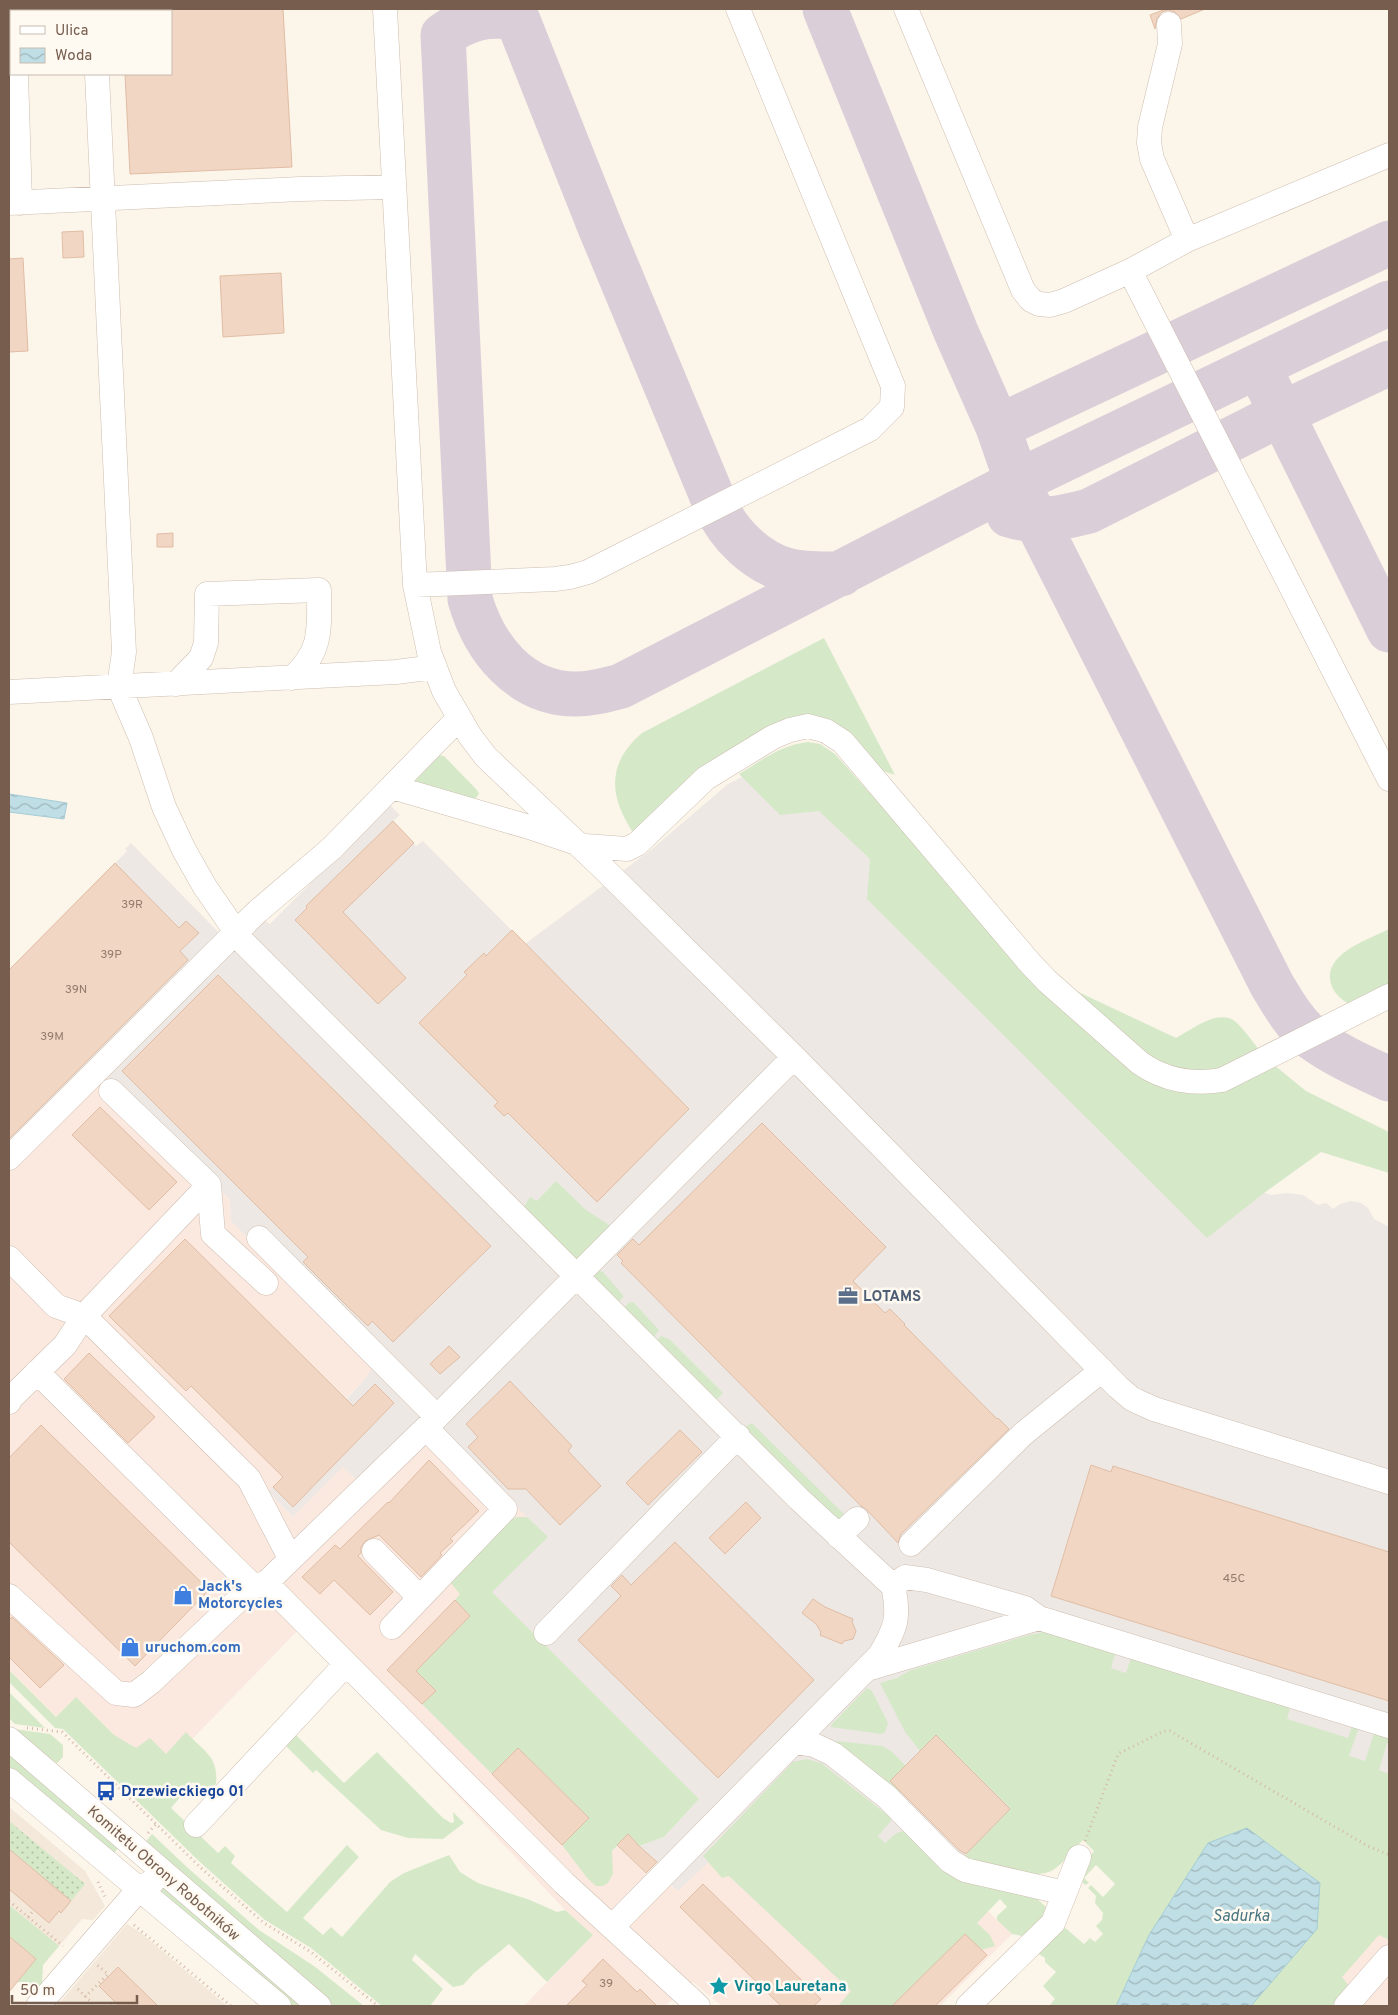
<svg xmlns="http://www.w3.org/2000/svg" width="1398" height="2015" font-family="Overpass,sans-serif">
	<defs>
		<pattern id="garden-dots" width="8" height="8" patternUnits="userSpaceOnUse" patternTransform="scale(1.25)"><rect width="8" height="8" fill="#d5e9c9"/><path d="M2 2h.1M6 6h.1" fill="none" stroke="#b1c0a5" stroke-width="1.8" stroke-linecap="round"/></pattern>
		<pattern id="water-waves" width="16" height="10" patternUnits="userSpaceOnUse" patternTransform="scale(1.25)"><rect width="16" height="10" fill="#bfdee5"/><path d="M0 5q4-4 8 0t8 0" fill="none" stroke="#a0b7bc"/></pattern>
	</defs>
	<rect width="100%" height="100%" fill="#fcf5ea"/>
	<!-- residential -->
	<path fill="#f3e8d9" d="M 9,1807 L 85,1871 L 105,1906 L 93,1920 L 82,1919 L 43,1965 L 9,1936 Z
		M 127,1924 L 141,1933 L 227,2006 L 57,2006 Z"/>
	<!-- commercial -->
	<path fill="#fbe8df" d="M 106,1076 L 230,1200 L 231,1221 L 376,1365 L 363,1381 L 346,1398 L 353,1406 L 268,1493 L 293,1517 L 343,1466 L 359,1482 L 426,1415 L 548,1537 L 492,1591 L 699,1799 L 639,1846 L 628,1834 L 617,1846 L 649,1877 L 655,1871 L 675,1889 L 747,1825 L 971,1895 L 1012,1934 L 940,2006 L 722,2006 L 693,1982 L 665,2006 L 524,2006 L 593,1935 L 565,1910 L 300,1628 L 139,1794 L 109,1770 L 9,1670 L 9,1173 Z
		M 1389,1896 L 1389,2006 L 1293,2006 Z"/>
	<!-- industrial -->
	<path fill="#ede8e3" d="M 791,757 L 1250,1188 L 1271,1195 L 1287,1193 L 1303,1195 L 1318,1205 L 1326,1203 L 1333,1209 L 1340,1204 L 1351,1201 L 1361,1203 L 1368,1208 L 1374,1219 L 1389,1227 L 1389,1845 L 1168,1722 L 1022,1869 L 747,1826 L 678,1891 L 655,1871 L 660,1865 L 639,1846 L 664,1837 L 699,1799 L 491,1591 L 547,1537 L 426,1415 L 359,1482 L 343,1467 L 293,1517 L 268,1492 L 353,1406 L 346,1399 L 363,1381 L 375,1365 L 231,1221 L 230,1200 L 106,1076 L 9,1173 L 9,970 L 127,851 L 125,849 L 131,843 L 235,949 L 265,921 L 270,924 L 389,804 L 400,815 L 393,821 L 416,846 L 423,841 L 525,944 L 652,849 L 728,784 L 754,771 Z"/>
	<!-- grass -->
	<path fill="#d5e9c9" d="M 824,638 L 895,775 L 883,771 L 813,720 L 634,834 C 609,797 606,764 642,733 Z
		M 808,742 L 820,744 L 835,754 L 1026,968 L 1139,1077 L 1169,1089 L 1274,1065 L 1306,1091 L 1389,1132 L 1389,1173 L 1321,1152 L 1264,1193 L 1207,1238 L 867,899 L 870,859 L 819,811 L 780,815 L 739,774 C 762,760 781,745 808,742 Z
		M 438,755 L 444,756 L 477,790 L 479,794 L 474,800 L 409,782 Z
		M 1389,929 L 1389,986 L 1351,1005 C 1341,1000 1331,991 1330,979 C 1327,952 1370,939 1389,929 Z
		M 1053,980 L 1176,1038 C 1193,1029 1220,1007 1237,1023 C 1246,1032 1253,1042 1260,1051 C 1246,1057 1232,1065 1217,1069 C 1198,1075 1173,1068 1155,1062 Z
		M 556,1181 L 586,1210 L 609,1225 L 610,1229 L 578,1264 L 522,1210 L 530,1197 L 537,1201 Z
		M 598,1270 L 603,1272 L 623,1295 L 623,1298 L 616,1303 L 590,1275 Z
		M 630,1302 L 634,1303 L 659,1330 L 653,1338 L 622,1309 Z
		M 661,1336 L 669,1339 L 723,1393 L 715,1401 L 656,1341 Z
		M 752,1423 L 847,1517 L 839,1526 L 743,1428 Z
		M 518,1517 L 527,1517 L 548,1537 L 492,1592 L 699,1799 L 664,1837 L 639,1846 L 628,1834 L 612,1851 L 613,1874 L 608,1883 L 603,1886 L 596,1886 L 588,1879 L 562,1845 L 562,1791 L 518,1748 L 492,1774 L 422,1704 L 435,1690 L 416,1671 L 470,1616 L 455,1600 L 460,1594 L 449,1581 L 512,1519 Z
		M 1050,1631 L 1116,1651 L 1111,1668 L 1126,1673 L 1132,1655 L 1291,1705 L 1287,1719 L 1348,1738 L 1353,1724 L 1359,1727 L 1349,1756 L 1365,1761 L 1375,1730 L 1389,1734 L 1389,1742 L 1387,1743 L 1379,1770 L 1389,1774 L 1389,1940 L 1379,1935 L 1342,1977 L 1350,1987 L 1333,2006 L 1049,2006 L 1055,1999 L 1043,1986 L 1056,1972 L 1045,1962 L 1045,1958 L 1037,1953 L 1063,1926 L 1084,1944 L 1090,1938 L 1095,1942 L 1103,1934 L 1096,1926 L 1102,1920 L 1103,1913 L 1095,1903 L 1096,1896 L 1088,1888 L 1091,1885 L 1103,1897 L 1115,1884 L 1096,1865 L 1084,1878 L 1089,1883 L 1085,1885 L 1081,1880 L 1082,1866 L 1094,1851 L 1083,1840 C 1074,1849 1064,1863 1053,1870 C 1032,1882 985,1865 963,1858 L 1010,1808 L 936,1735 L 920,1751 L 905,1732 L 880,1683 L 897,1678 L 911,1670 L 1029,1635 Z
		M 9,1670 L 56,1717 L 76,1697 L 114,1735 L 136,1748 L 150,1738 L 166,1754 L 186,1732 C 203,1751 219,1756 216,1784 L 206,1792 L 193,1782 L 171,1808 L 218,1853 L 225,1846 L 235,1856 L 231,1863 L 287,1912 L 347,1845 L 359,1857 L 303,1918 L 323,1935 L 331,1927 L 342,1937 L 390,1882 L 404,1873 L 449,1855 L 460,1872 L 478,1883 L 530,1900 L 557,1912 L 565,1910 L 593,1935 L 547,1982 L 509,1944 L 474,1973 L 463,1985 L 453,1987 L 415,1954 L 412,1960 L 443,1989 L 430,2006 L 382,2006 L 311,1948 L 265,1920 L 201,1863 L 63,1729 L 55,1728 L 9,1682 Z
		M 867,1688 L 872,1691 L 888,1723 L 885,1732 L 882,1734 L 831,1727 L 831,1725 Z
		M 9,1692 L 45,1728 L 15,1724 L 9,1718 Z
		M 9,1725 L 14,1729 L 50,1734 L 63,1745 L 63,1757 L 57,1763 L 39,1751 Z
		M 293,1732 L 344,1783 L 377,1752 L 443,1818 L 451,1823 L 454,1822 L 453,1812 L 464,1823 L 443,1839 L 408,1838 L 381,1830 L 316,1770 L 313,1773 L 283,1743 Z
		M 836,1741 L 882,1746 L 891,1751 L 906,1766 L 890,1781 L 901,1792 L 897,1795 L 833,1742 Z
		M 9,1751 L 119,1847 L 112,1856 L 9,1770 Z
		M 807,1759 L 821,1763 L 890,1817 L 891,1821 L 878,1836 L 885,1843 C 893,1836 897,1830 908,1831 L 1035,1897 L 1046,1907 L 1045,1914 L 1027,1937 L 1012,1934 L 997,1920 L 997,1916 L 1007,1907 L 1000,1899 L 977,1923 L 990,1935 L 995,1946 L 981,1950 L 965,1934 L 892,2006 L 838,2006 L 851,1991 L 729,1876 L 722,1878 L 703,1856 L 793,1762 Z
		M 152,1834 L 189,1869 L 259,1930 L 314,1966 L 364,2006 L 333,2006 L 144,1844 Z
		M 157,1886 L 171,1891 L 304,2006 L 291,2006 L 154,1887 Z
		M 9,1905 L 59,1946 L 43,1965 L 42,1983 L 33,1994 L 18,1981 L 36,1959 L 9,1936 Z"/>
	<!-- garden -->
	<path fill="url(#garden-dots)" d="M 9,1821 L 85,1884 L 71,1901 L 9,1849 Z"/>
	<!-- water -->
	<path fill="url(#water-waves)" stroke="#a6cdd6" d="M 9,794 L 67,803 L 64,819 L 9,812 Z
		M 1247,1828 L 1320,1883 L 1317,1929 L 1251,2006 L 1116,2006 L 1149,1935 L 1208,1843 Z"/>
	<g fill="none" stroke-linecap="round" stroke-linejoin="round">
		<!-- taxiway -->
		<path stroke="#daced8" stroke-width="45" d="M 825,9 L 956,332 L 998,427 L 1017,482 L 1272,985 C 1283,1003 1294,1023 1311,1037 C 1335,1055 1363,1067 1389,1079
			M 1268,386 L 1389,630
			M 998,427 L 1389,243
			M 1009,515 C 1036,524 1062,518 1089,511 L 1281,414 L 1389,363
			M 841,574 C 823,574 804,575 786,570 C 756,561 729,535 716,506 L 600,227 L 517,18 C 486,13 468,18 443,35 L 470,599 C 484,648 520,694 576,694 C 592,694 606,690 621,686 L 1017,482 L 1389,303"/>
	</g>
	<!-- building -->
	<path fill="#f0d6c3" stroke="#e1bda5" d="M 171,9 L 283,9 L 292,167 L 130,174 L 125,74 L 171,74 Z
		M 1166,9 L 1205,9 L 1181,19 L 1175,12 L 1168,10 L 1162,12 L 1157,18 L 1155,29 L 1150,15 Z
		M 83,231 L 84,257 L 63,258 L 62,232 Z
		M 23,258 L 28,351 L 9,352 L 9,259 Z
		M 281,273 L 284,333 L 223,337 L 220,276 Z
		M 173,533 L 173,547 L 157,547 L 157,534 Z
		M 393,821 L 414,843 L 343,912 L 406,978 L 378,1004 L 295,920 L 307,908 L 306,906 Z
		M 115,863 L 179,928 L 186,921 L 199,933 L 180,951 L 188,960 L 9,1139 L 9,970 Z
		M 512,930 L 689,1109 L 597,1202 L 508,1113 L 504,1116 L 494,1106 L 498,1102 L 419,1023 L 467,975 L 464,972 L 484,953 L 486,956 Z
		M 218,975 L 491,1246 L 393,1342 L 372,1321 L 368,1326 L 345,1304 L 303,1262 L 308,1257 L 122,1071 Z
		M 100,1107 L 177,1182 L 149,1210 L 72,1135 Z
		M 762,1123 L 886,1247 L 853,1281 L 885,1313 L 890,1309 L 905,1324 L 904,1325 L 997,1419 L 998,1418 L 1009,1429 L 901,1534 L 898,1543 L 867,1510 L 861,1506 L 621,1263 L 623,1261 L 617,1255 L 633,1239 L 639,1245 Z
		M 185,1239 L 353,1406 L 375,1384 L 394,1403 L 293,1507 L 273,1487 L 283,1477 L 191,1386 L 186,1391 L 109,1316 Z
		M 449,1346 L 460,1357 L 440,1374 L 430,1364 Z
		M 89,1353 L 155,1417 L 128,1443 L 64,1379 Z
		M 510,1381 L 572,1446 L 568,1451 L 601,1486 L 560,1525 L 526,1489 L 508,1489 L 468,1447 L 478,1437 L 466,1424 Z
		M 41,1425 L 209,1590 L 135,1666 L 9,1542 L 9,1458 Z
		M 680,1430 L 702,1452 L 648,1505 L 626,1483 Z
		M 429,1460 L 479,1511 L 450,1539 L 453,1541 L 440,1553 L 442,1555 L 421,1577 L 379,1535 L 365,1541 L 361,1547 L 361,1553 L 358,1556 L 393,1592 L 370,1615 L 334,1580 L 320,1594 L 302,1577 L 335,1545 L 340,1549 L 388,1502 L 389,1503 Z
		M 1091,1465 L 1111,1472 L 1113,1466 L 1389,1552 L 1389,1701 L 1051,1596 Z
		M 746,1502 L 761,1518 L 725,1554 L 709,1538 Z
		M 675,1542 L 814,1680 L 718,1778 L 578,1640 L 621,1596 L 611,1586 L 622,1575 L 631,1585 Z
		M 813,1599 L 825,1607 L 853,1619 L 852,1622 L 856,1631 L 853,1639 L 844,1641 L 842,1644 L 820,1635 L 821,1632 L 816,1624 L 802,1613 Z
		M 455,1600 L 470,1616 L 416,1671 L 436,1691 L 422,1704 L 387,1670 Z
		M 12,1617 L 64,1665 L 40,1688 L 9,1657 L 9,1620 Z
		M 936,1735 L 1010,1809 L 966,1854 L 959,1850 L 890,1781 Z
		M 518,1748 L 589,1818 L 562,1845 L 492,1774 Z
		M 628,1834 L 639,1846 L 657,1862 L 646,1873 L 617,1845 Z
		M 9,1849 L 71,1901 L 61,1913 L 59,1911 L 49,1923 L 9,1889 Z
		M 703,1884 L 821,1999 L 814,2006 L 781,2006 L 680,1907 Z
		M 965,1934 L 987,1955 L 935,2006 L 892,2006 Z
		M 9,1936 L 36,1959 L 9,1992 Z
		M 603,1959 L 637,1992 L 640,1989 L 657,2006 L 566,2006 L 587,1985 L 582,1981 Z
		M 118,1967 L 158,2006 L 119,2006 L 99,1986 Z"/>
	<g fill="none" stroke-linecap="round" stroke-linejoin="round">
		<defs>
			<path id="minor" d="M 94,9 L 94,11
				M 385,9 L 415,585 L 429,652 L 444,691 L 470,736 L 486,757 L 601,866 L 794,1057 L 1118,1387 L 1132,1399 L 1154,1409 L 1389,1482
				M 906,9 L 1023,290 L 1031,300 L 1039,304 L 1050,305 L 1064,301 L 1130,271 L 1187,240 L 1389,155
				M 15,11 L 15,9
				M 1169,24 L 1170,44 L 1150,127 L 1149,143 L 1152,159 L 1187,240
				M 16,74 L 20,203
				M 97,74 L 124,652 L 119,687 L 141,738 L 164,807 L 184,850 L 205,887 L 243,942 L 799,1499 L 893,1586 C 900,1617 896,1628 880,1655 L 612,1927
				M 9,203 L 300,189 L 394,187
				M 1130,271 L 1389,779
				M 415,585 L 555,579 L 570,577 L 588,572 L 870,429 L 892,407 L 893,386 L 738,9
				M 176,684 L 201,658 L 206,643 L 207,594 L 319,590 C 319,628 323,651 292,678
				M 9,692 L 396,672 L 435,667
				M 392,787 L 529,827 L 585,846 L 627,849 L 637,844 L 706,778 L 773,737 L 790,730 L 808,726 L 826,731 L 843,742 L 1029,962 L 1047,981 L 1140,1063 C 1164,1080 1193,1085 1222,1080 L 1389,996
				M 111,1091 L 209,1185 L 213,1234 L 266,1283
				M 9,1158 L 227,941 L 258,911 L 332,848 L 459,718
				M 259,1238 L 437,1417
				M 9,1258 L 56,1306 L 84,1316 L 249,1479 L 290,1558
				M 37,1372 L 253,1586
				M 9,1402 L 10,1399 L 65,1345 L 84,1316 L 209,1185
				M 838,1536 L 857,1519
				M 911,1544 L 1023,1434 L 1102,1370
				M 374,1551 L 420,1598
				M 266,1583 L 564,1883 L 698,2006
				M 893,1586 L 905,1577 L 927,1580 L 1025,1608 L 1039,1618 L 1389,1726
				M 9,1596 L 116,1693 L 134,1695 L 151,1682 L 253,1586 L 266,1583 L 426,1428 L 794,1057
				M 392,1627 L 505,1509 L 426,1428
				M 546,1633 L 738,1436
				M 867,1669 L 1039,1618
				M 9,1739 L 319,2006
				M 795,1742 L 814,1745 L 833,1754 L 887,1797 L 950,1861 L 965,1870 L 1065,1893
				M 9,1780 L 279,2006
				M 196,1825 L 346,1664
				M 38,2006 L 139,1889 L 153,1881
				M 968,2006 L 1053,1923 L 1079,1857
				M 1346,2006 L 1389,1957"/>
		</defs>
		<!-- minor casing -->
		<use href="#minor" stroke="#cebeb0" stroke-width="25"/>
		<!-- path -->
		<path stroke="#d5b9a6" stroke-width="3" stroke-dasharray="1 4" stroke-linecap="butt" d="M 27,1728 L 62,1732 L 201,1868 L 264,1923 L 311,1952 L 378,2006
			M 148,1833 L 156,1824
			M 1085,1841 L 1118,1754 L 1164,1731 L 1170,1731 L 1366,1845 L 1389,1855
			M 98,1882 L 106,1899
			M 9,1901 L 63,1946
			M 28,1917 L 34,1910
			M 134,1925 L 231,2006
			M 78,1989 L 95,2006
			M 85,1997 L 108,1974 L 97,1965
			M 112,2006 L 115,2003"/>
		<!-- minor -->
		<use href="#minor" stroke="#fff" stroke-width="24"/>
	</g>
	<!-- icons -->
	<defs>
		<symbol id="office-bare" viewBox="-9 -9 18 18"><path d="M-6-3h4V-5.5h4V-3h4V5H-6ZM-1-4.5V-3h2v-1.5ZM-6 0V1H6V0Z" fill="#5c6f8a" stroke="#fef9f1" stroke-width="2.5" paint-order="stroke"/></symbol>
		<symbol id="shop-bare" viewBox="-9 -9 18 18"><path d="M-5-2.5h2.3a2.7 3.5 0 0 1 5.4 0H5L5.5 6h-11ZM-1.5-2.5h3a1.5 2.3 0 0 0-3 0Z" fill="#3f7fe0" stroke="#fef9f1" stroke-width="2.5" paint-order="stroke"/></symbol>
		<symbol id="bus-bare" viewBox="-9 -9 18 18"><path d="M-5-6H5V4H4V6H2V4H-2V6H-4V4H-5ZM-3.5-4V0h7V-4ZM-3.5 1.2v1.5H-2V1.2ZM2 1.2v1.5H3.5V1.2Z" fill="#1a4fb4" stroke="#fef9f1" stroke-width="2.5" paint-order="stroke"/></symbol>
		<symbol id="sight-bare" viewBox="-9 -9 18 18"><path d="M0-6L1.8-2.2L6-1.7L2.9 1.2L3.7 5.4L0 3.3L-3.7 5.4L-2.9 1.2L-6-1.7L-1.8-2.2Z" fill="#0f9aa8" stroke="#fef9f1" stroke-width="2.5" paint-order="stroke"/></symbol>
	</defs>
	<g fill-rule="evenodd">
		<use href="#office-bare" x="834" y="1282" width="28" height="28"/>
		<use href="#shop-bare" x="169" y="1581" width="28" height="28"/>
		<use href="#shop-bare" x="116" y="1633" width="28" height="28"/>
		<use href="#bus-bare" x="92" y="1777" width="28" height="28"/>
		<use href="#sight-bare" x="705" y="1972" width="28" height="28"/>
	</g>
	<g text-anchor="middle" stroke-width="5" stroke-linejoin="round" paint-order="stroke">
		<!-- number labels -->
		<g font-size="12" fill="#947b6b">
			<text x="132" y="908">39R</text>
			<text x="111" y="958">39P</text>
			<text x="76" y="993">39N</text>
			<text x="52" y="1040">39M</text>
			<text x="1234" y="1582">45C</text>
			<text x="606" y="1987">39</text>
		</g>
		<!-- service labels -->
		<g font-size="15" font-weight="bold" fill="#4e5e75" stroke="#fef9f1" text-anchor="start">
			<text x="863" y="1301">LOTAMS</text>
		</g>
		<!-- shop labels -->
		<g font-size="15" font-weight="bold" fill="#366cbe" stroke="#fef9f1" text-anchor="start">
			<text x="198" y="1591">Jack's<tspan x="198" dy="17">Motorcycles</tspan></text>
			<text x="145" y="1652">uruchom.com</text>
		</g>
		<!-- transit labels -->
		<g font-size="15" font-weight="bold" fill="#164399" stroke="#fef9f1" text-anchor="start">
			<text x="121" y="1796">Drzewieckiego 01</text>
		</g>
		<!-- street labels -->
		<g font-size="15" fill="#765d4e" stroke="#fef9f1">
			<text transform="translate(164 1873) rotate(41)" y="5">Komitetu Obrony Robotników</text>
		</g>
		<!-- culture labels -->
		<g font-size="15" font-weight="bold" fill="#0d838f" stroke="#fef9f1" text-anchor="start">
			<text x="734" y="1991">Virgo Lauretana</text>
		</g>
		<!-- water labels -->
		<g font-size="16" font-style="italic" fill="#467580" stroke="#fef9f1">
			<text x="1241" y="1921">Sadurka</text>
		</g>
	</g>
	<!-- border -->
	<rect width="1398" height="2015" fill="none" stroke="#765d4e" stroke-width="20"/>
	<!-- legend -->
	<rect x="10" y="10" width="162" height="65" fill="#fef9f1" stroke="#c8bbb0"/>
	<rect x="20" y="26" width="25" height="8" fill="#ffffff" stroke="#c8bbb0"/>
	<text x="55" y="35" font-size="15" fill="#765d4e">Ulica</text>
	<rect x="20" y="48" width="25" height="15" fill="url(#water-waves)" stroke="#c8bbb0"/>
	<text x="55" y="60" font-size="15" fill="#765d4e">Woda</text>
	<!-- scale -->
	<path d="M12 1995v8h125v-8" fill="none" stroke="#765d4e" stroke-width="2.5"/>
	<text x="20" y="1995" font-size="15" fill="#765d4e" stroke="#fef9f1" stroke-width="4" paint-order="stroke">50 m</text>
</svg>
